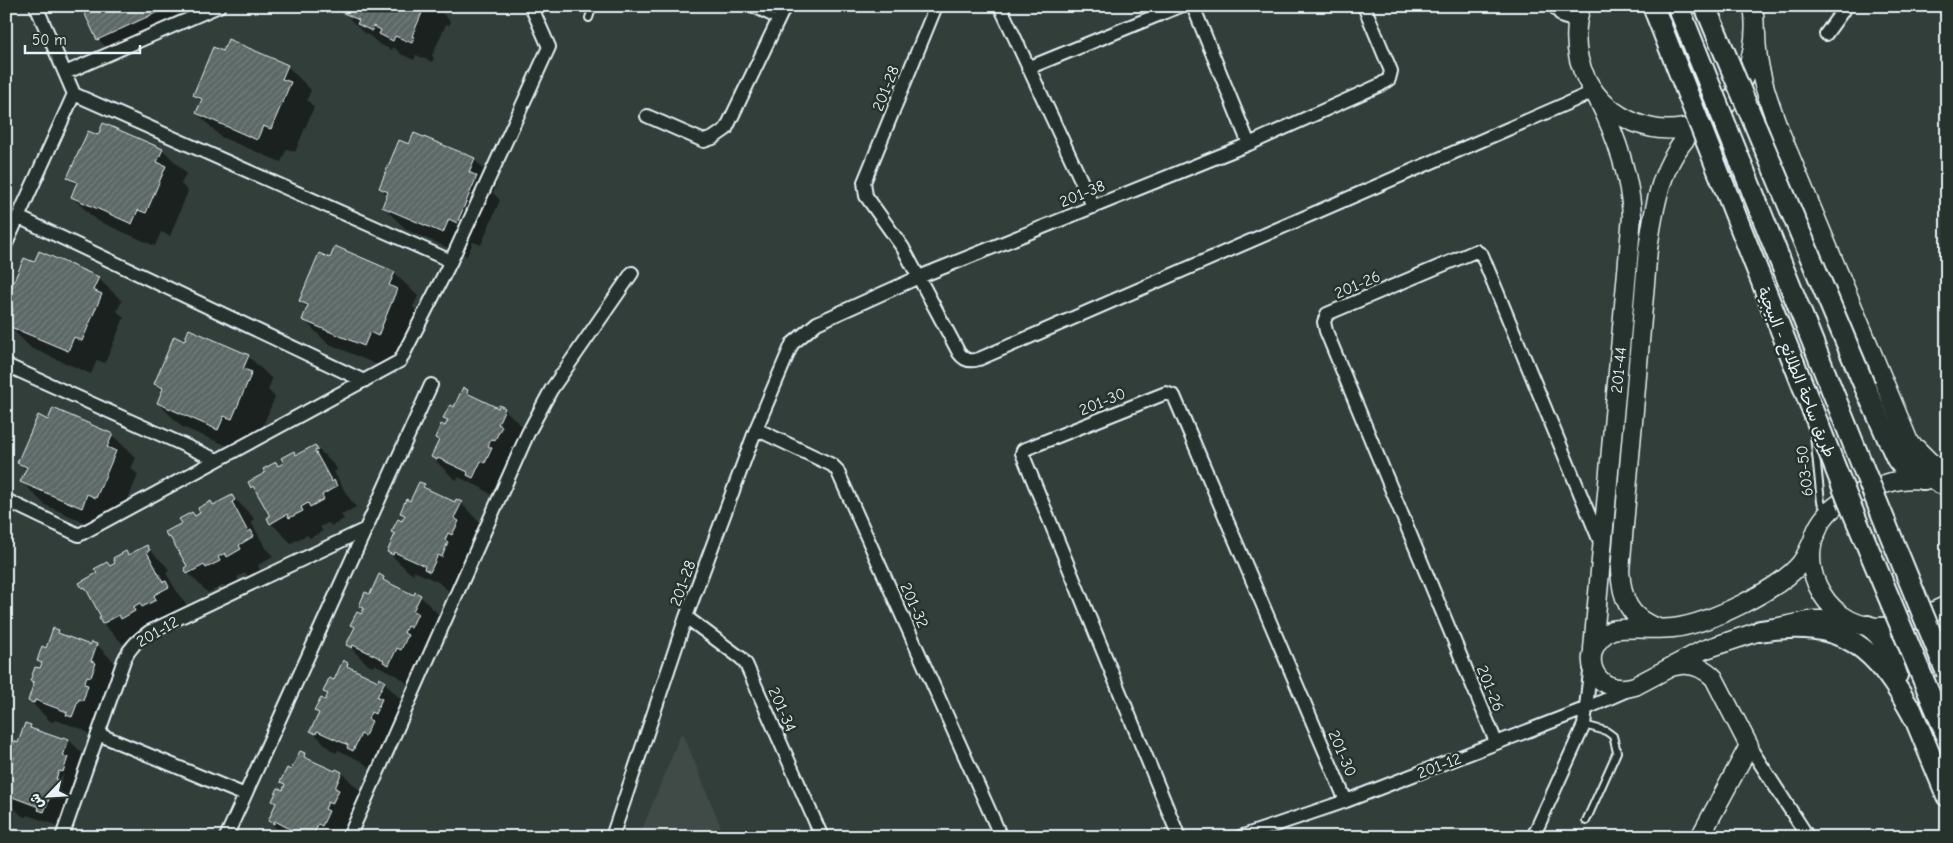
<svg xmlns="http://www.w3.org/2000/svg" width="1953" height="843" font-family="'Comic Neue','Playpen Sans Arabic',sans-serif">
	<defs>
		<pattern id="building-hatch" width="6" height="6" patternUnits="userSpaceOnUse" patternTransform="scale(1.25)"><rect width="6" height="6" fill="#5c6865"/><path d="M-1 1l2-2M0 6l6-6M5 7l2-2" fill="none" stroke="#737e7c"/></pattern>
	</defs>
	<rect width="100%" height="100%" fill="#323e39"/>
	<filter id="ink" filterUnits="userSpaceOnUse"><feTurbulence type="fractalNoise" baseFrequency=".02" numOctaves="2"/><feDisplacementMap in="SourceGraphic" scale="10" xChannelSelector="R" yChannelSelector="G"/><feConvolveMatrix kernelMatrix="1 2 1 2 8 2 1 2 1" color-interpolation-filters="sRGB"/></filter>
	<g filter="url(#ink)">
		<!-- built -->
		<path fill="#3f4b46" d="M 682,731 L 725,837 L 639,837 Z"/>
		<!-- shadow -->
		<path fill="#0007" d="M 83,6 L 196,6 L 106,47 L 98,39 Z
			M 349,6 L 435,6 L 451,22 L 449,25 L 446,24 L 432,56 L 434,58 L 432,62 L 416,55 L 414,60 L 401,54 L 393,46 L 392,50 L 379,44 L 370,36 L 363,32 L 343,12 Z
			M 287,66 L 311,90 L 307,100 L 314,107 L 295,152 L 287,149 L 281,162 L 221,137 L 197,113 L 202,102 L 194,94 Z
			M 99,136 L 163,150 L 186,173 L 181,184 L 188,191 L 170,236 L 161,232 L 155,246 L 96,220 L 72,197 L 77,186 L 69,178 Z
			M 410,146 L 474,159 L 497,183 L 493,193 L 500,200 L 481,245 L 473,242 L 467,256 L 407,230 L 383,207 L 388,196 L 380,188 Z
			M 330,259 L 394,273 L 418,296 L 413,307 L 420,314 L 401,359 L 393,355 L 387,369 L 327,343 L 304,320 L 308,309 L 301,301 Z
			M 98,278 L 122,301 L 117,311 L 124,318 L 105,363 L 97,360 L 91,374 L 31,348 L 8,325 L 13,314 L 6,307 L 6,302 Z
			M 185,343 L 248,356 L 272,379 L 268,390 L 275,397 L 256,442 L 242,452 L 182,427 L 158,403 L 163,392 L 155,384 Z
			M 468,391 L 475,398 L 499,409 L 504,409 L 525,429 L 494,497 L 482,488 L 458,477 L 457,480 L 452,477 L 432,457 L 440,441 L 436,437 L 446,428 L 449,422 L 445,418 Z
			M 48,421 L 112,435 L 136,458 L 131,468 L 138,475 L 119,521 L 111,517 L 105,531 L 45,505 L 22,482 L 27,471 L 19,463 Z
			M 315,446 L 335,466 L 337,470 L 334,472 L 347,495 L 356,507 L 341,515 L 344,519 L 332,526 L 328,523 L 320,527 L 323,531 L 310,538 L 307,535 L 291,543 L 271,523 L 272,517 L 259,494 L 249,483 L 267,473 L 275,463 L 279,467 L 285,463 L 294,452 L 297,456 Z
			M 424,485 L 431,492 L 455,504 L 461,503 L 481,524 L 474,538 L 478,542 L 472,554 L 468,552 L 465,560 L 468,564 L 462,576 L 458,574 L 450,592 L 438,582 L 414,571 L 413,574 L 409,572 L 388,552 L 396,535 L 393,532 L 402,522 L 405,517 L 401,512 Z
			M 232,496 L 252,516 L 254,520 L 251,522 L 264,545 L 273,557 L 258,565 L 260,570 L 248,576 L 245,573 L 237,577 L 239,581 L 227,588 L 224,585 L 208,593 L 188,573 L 188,567 L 176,545 L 169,537 L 192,513 L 196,517 L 202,513 L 211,503 L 214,506 Z
			M 147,547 L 167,567 L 169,571 L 166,573 L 179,595 L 188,607 L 123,644 L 103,624 L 103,617 L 91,595 L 81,583 Z
			M 383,578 L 390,585 L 414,597 L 420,596 L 440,616 L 409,685 L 398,676 L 374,664 L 373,667 L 368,665 L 348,645 L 355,628 L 352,625 L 362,615 L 365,609 L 361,605 Z
			M 58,631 L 64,636 L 91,646 L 97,645 L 117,665 L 92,737 L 82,729 L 55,720 L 54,722 L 50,721 L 29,700 L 35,684 L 31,680 L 40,670 L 42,664 L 38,660 Z
			M 347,664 L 355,672 L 378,682 L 384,682 L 404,703 L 373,771 L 361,761 L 338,750 L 337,753 L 332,751 L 312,731 L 319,714 L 316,711 L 326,701 L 328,695 L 325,691 Z
			M 30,726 L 36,731 L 63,741 L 64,739 L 69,740 L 89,760 L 60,830 L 54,824 L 27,815 L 26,817 L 22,816 L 6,800 L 6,782 L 14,759 L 10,755 Z
			M 301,753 L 312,762 L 336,773 L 342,773 L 362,793 L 355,807 L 359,811 L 353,823 L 349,821 L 345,829 L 349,833 L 347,837 L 285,837 L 269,821 L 277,804 L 273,801 L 283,792 L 286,786 L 282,782 L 292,772 Z"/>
		<!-- building -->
		<path fill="url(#building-hatch)" stroke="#e8f1f8" d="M 81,6 L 171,6 L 97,40 Z
			M 344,6 L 347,7 L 425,6 L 412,36 L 414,37 L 412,43 L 395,36 L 393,41 L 379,34 L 381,30 L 373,26 L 372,31 L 357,24 L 359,20 L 341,12 Z
			M 228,39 L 288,65 L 282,79 L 291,82 L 271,129 L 263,126 L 257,140 L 196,113 L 202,99 L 193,95 L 213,47 L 223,51 Z
			M 103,123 L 163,149 L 157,162 L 166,166 L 146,213 L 138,210 L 132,224 L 71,197 L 77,182 L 67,178 L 88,131 L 98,135 Z
			M 414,133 L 475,158 L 469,172 L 477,176 L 457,223 L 449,219 L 443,233 L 382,207 L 388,192 L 379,188 L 399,140 L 409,144 Z
			M 335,246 L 395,272 L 389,285 L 397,289 L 378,336 L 370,332 L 364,346 L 302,320 L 308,305 L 299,301 L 319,253 L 330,258 Z
			M 39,251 L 99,277 L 93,290 L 102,294 L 82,341 L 74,337 L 68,351 L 6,325 L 13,310 L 6,307 L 6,299 L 24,258 L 34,262 Z
			M 189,329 L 249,355 L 243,369 L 252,372 L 232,419 L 224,416 L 218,430 L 157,403 L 163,388 L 154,384 L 174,336 L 184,341 Z
			M 463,387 L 468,390 L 467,393 L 498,408 L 499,405 L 505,408 L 498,424 L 502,426 L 495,440 L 491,439 L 488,446 L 492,448 L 485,463 L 481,461 L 473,478 L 467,475 L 468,472 L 438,458 L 437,460 L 431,457 L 439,440 L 435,438 L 441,424 L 445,426 L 448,420 L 443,418 L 450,405 L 454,407 Z
			M 53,408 L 113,434 L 107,447 L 116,451 L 96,498 L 87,494 L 82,508 L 20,482 L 27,467 L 17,463 L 38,415 L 48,420 Z
			M 315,445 L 318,450 L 315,451 L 332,482 L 334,480 L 337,486 L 322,495 L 324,499 L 310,507 L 308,503 L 301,507 L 303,511 L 289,518 L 287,514 L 270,524 L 267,518 L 270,516 L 253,486 L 251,488 L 248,482 L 265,473 L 263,469 L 276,462 L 278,466 L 284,463 L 281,458 L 294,451 L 296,455 Z
			M 419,482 L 425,484 L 423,487 L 455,502 L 456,499 L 462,502 L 454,518 L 459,521 L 452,535 L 448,533 L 445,540 L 448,542 L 442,557 L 438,555 L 430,572 L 424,569 L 425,566 L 394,552 L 393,555 L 387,552 L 395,534 L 391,532 L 398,519 L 402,521 L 405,515 L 400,513 L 406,499 L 410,501 Z
			M 232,495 L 235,500 L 232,502 L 248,532 L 251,530 L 254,536 L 239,545 L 241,549 L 227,557 L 225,553 L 218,557 L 220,561 L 206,568 L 204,565 L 187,574 L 184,568 L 187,566 L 170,537 L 168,538 L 165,532 L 182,523 L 179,519 L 192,512 L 195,516 L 200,513 L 198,508 L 211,501 L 213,505 Z
			M 147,545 L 150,550 L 147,552 L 163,582 L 166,581 L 169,587 L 154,595 L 156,600 L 142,607 L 140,603 L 133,607 L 135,611 L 121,619 L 119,615 L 102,624 L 99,618 L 101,617 L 85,587 L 82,588 L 79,583 L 97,573 L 94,569 L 107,562 L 110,566 L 115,563 L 113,558 L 126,551 L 128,555 Z
			M 379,574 L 384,577 L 383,580 L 414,595 L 415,592 L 421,595 L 413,611 L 418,613 L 411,628 L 407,626 L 404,633 L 408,635 L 401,650 L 397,648 L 389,665 L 383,662 L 384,660 L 353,645 L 352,648 L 346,645 L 355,627 L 350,625 L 357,612 L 361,614 L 364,608 L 359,606 L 365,592 L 370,594 Z
			M 53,628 L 59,630 L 58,633 L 90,645 L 91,642 L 97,644 L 91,661 L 96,663 L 91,677 L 87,676 L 84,684 L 88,685 L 83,701 L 79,699 L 72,717 L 66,715 L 67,712 L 35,700 L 34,703 L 28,701 L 34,682 L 30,681 L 35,667 L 40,668 L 42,663 L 37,661 L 42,646 L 46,648 Z
			M 343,660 L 348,663 L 347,666 L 378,681 L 379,678 L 385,681 L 377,697 L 382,699 L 375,714 L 371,712 L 368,719 L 372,721 L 365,736 L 361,734 L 353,751 L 347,748 L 348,745 L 317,731 L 316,734 L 310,731 L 319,713 L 314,711 L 321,698 L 325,700 L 328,694 L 323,692 L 329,678 L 334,680 Z
			M 25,723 L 31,725 L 30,728 L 62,739 L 63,737 L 69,739 L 63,756 L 68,757 L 63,772 L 59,771 L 56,779 L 60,780 L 55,795 L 51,794 L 44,812 L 38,810 L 39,807 L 7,795 L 6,798 L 6,764 L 7,762 L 12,763 L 14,757 L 9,755 L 14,741 L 18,743 Z
			M 300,751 L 305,753 L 304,757 L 335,771 L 336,769 L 342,772 L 335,788 L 339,790 L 332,804 L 328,802 L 325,809 L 329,811 L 322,826 L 318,824 L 313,837 L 305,837 L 275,821 L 274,824 L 268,821 L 276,803 L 272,801 L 278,788 L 283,790 L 285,784 L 280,782 L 287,768 L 291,770 Z
			M 6,825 L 33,834 L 34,832 L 40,834 L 39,837 L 6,837 Z"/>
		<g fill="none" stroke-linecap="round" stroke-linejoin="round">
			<defs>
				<path id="lane" d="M 747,6 L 778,21
					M 589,18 L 593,6
					M 1814,435 L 1821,502 L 1827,513
					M 1584,725 L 1606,731 L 1613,736 L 1617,752 L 1586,821"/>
				<path id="street" d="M 36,6 L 74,94 L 451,261
					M 936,6 L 864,182 L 866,196 L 903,248 L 959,353 C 964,360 970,362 979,359 L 1593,92
					M 1000,6 L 1093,206
					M 1193,6 L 1249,144
					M 1554,6 L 1563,17 L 1577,21
					M 1826,34 L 1846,6
					M 1028,68 L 1180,6
					M 65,73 L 219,6
					M 647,116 L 704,141 L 713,138 L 726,129 L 785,6
					M 18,217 L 364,381
					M 6,244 L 74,94
					M 6,365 L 217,460
					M 756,429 L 832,465 L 837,470 L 1001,837
					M 6,500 L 79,535 L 400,361 L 451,261 L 549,47 L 531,6
					M 686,617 L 741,658 L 746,664 L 822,837
					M 98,734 L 245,795
					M 1496,742 L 1326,331 L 1324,322 L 1327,314 L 1476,251 L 1482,255 L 1601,544
					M 1749,746 L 1808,837
					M 62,837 L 124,660 C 130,647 138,640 149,632 L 366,529
					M 226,837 L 431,385
					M 349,837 L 528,433 L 551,390 L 632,273
					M 612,837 L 686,617 L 756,429 L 792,344 L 817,323 L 919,277 L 1249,144 L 1380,85 L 1389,79 L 1391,71 L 1364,6
					M 1179,837 L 1022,453 L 1023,450 L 1166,393 L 1174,396 L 1346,801
					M 1240,837 L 1346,801 L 1587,708 L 1630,689
					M 1533,837 L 1584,725 L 1591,663"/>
				<path id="secondary" d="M 1581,6 C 1548,120 1703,181 1746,73 C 1754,51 1757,30 1753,6
					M 1756,33 C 1756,68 1768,99 1780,132 L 1919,466 L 1925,474 L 1939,484
					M 1916,448 L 1930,462 L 1947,473
					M 1925,480 C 1905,477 1889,482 1870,489 C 1855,494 1839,501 1828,513 C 1789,555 1822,626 1878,627 C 1901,627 1926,615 1947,605
					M 1818,529 C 1813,540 1808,553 1801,563 C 1779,590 1708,624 1673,628 C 1653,630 1632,627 1612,630 C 1574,650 1594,699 1635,686 L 1703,650 L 1760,631 L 1813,620 L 1831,620 L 1868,626
					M 1656,627 C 1629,618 1622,599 1620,571 L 1648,249 C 1655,199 1663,151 1706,120
					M 1593,649 L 1632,216 C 1630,174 1615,133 1596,95
					M 1675,666 C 1690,662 1703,667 1714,678 L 1749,746 L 1700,837"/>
				<path id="primary" d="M 1865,387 L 1897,459 L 1904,468 L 1923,479
					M 1868,626 C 1885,636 1891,657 1897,675
					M 1760,631 C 1844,617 1877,648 1915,719
					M 1911,709 L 1947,796"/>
			</defs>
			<!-- lane casing -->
			<use href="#lane" stroke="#e8f1f8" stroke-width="10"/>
			<!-- street casing -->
			<use href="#street" stroke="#e8f1f8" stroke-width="16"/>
			<!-- secondary casing -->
			<use href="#secondary" stroke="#e8f1f8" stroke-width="21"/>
			<!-- primary casing -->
			<use href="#primary" stroke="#e8f1f8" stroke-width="24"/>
			<!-- lane -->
			<use href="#lane" stroke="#26332d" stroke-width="6"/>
			<!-- street -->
			<use href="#street" stroke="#26332d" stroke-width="12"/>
			<!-- secondary -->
			<use href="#secondary" stroke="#26332d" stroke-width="18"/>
			<!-- primary -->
			<use href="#primary" stroke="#26332d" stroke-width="20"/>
			<defs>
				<path id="primary-bridge" d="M 1653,6 L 1848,500 L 1947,736
					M 1678,6 L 1872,490 L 1947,673
					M 1705,6 L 1865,387"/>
			</defs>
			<!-- primary-bridge casing -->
			<use href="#primary-bridge" stroke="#e8f1f8" stroke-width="24" stroke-linecap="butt"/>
			<!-- primary-bridge -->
			<use href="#primary-bridge" stroke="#26332d" stroke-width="20"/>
		</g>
	</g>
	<g text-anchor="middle" stroke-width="5" stroke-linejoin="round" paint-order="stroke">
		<!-- street labels -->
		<g font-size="16" fill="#e8f1f8" stroke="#26332d">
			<text transform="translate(885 88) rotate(-68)" y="6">201-28</text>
			<text transform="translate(1082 193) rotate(-22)" y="6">201-38</text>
			<text transform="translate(1357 284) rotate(-23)" y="6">201-26</text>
			<text transform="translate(1618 370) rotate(-84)" y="6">201-44</text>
			<text transform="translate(1797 372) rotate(68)" y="6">طريق ساحة الطلائع - البيجية</text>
			<text transform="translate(1102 401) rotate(-22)" y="6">201-30</text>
			<text transform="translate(1804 471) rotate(-97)" y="6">603-50</text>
			<text transform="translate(682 583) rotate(-70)" y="6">201-28</text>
			<text transform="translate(915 605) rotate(66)" y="6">201-32</text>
			<text transform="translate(157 631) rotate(-30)" y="6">201-12</text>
			<text transform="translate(1491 688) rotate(68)" y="6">201-26</text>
			<text transform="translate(783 709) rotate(66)" y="6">201-34</text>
			<text transform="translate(1343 753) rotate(67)" y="6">201-30</text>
			<text transform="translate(1439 765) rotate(-21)" y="6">201-12</text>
		</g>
	</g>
	<!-- margin -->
	<rect width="1953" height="843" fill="none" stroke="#26332d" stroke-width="25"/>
	<rect x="12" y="12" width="1928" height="818" fill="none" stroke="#e8f1f8" stroke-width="2" filter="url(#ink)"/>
	<!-- north arrow -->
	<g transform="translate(48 796) rotate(245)" stroke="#26332d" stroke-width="4" paint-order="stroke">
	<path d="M0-4L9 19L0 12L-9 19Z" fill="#e8f1f8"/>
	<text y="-8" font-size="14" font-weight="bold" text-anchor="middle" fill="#e8f1f8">ش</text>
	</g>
	<!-- scale -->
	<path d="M25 45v8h115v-8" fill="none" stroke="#e8f1f8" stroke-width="2.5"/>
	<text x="32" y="45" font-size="15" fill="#e8f1f8" stroke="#26332d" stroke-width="4" paint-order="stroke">50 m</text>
</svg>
